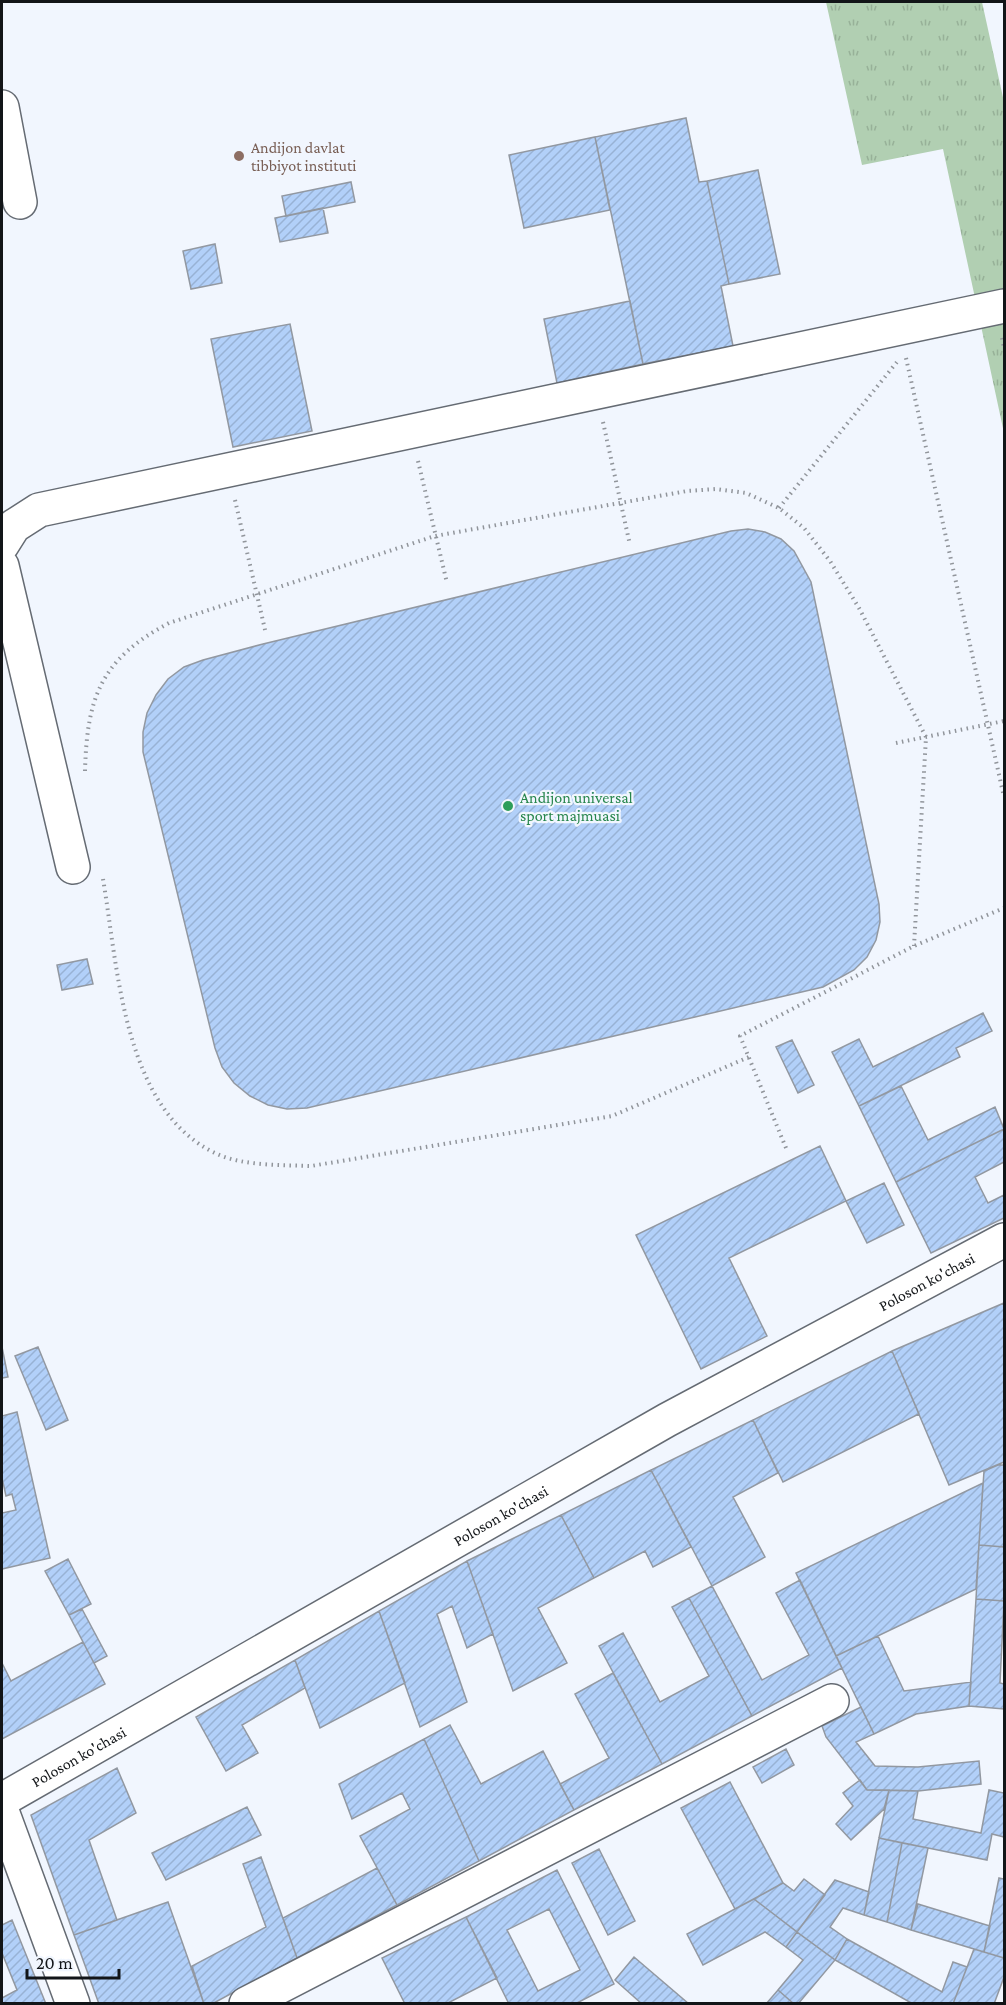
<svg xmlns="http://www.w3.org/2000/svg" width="1006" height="2005" font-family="'Crimson Pro',serif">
	<defs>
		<pattern id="grass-tufts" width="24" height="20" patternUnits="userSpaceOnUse" patternTransform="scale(1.5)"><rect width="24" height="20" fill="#b1cfb2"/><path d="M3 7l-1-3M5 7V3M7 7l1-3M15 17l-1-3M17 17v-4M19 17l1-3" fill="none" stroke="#97b198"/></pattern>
		<pattern id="building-hatch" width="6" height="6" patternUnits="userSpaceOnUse" patternTransform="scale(1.5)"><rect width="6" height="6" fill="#b2d0f9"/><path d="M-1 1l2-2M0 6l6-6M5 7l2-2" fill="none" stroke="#98b2d5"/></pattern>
	</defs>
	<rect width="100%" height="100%" fill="#f1f6fe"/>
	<!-- grass -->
	<path fill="url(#grass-tufts)" d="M 826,2 L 982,2 L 1004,102 L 1004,433 L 943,149 L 862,165 Z"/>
	<!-- building -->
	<path fill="url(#building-hatch)" stroke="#9298a1" stroke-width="1.5" fill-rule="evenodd" d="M 686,118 L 699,182 L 707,181 L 729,284 L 721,286 L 733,346 L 643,364 L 595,137 Z
		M 595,137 L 610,210 L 524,228 L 509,155 Z
		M 758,170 L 780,274 L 729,284 L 707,181 Z
		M 351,182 L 355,202 L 286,216 L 282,196 Z
		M 323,208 L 328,233 L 280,242 L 275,218 Z
		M 215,244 L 222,283 L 191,289 L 183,251 Z
		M 630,301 L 643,364 L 557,383 L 544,319 Z
		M 290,324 L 312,431 L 233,447 L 211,339 Z
		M 748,529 L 765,532 L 781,539 L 794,551 L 811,582 L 879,904 L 880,922 L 876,940 L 867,957 L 854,970 L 823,987 L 307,1108 L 287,1109 L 268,1105 L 250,1096 L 234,1083 L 222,1067 L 215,1048 L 143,752 L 143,732 L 147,713 L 156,695 L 168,679 L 184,667 L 203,660 L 263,644 L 731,531 Z
		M 87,959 L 93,984 L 62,990 L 57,965 Z
		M 983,1013 L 992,1031 L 956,1048 L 960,1057 L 859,1106 L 832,1052 L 859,1039 L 873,1067 Z
		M 792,1040 L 814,1085 L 798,1093 L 776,1047 Z
		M 901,1086 L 928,1140 L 995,1107 L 1004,1129 L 896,1182 L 859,1106 Z
		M 1004,1129 L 1004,1162 L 975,1177 L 988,1203 L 1004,1195 L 1004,1218 L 931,1253 L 896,1182 Z
		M 820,1146 L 846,1201 L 729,1258 L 767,1336 L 701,1369 L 636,1235 Z
		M 884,1183 L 904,1225 L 867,1243 L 846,1201 Z
		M 1004,1303 L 1004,1462 L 949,1485 L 892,1351 Z
		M 2,1347 L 8,1377 L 2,1378 Z
		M 38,1347 L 68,1420 L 46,1430 L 15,1356 Z
		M 892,1351 L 919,1414 L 783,1482 L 753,1420 Z
		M 17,1412 L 50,1558 L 2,1569 L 2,1513 L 16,1510 L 12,1494 L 6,1496 L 2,1478 L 2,1416 Z
		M 753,1420 L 778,1473 L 733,1497 L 765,1557 L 712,1586 L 651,1470 Z
		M 998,1465 L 1004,1465 L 1004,1547 L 979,1545 L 984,1471 Z
		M 651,1470 L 691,1547 L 653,1567 L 645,1551 L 594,1578 L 561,1515 Z
		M 983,1483 L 976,1589 L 836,1656 L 796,1573 Z
		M 561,1515 L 594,1578 L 538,1608 L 567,1663 L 513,1691 L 467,1561 Z
		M 979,1545 L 1004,1547 L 1004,1601 L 976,1599 Z
		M 68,1559 L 91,1604 L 69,1615 L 45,1571 Z
		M 467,1561 L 493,1634 L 467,1648 L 452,1606 L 437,1614 L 467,1702 L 420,1727 L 379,1611 Z
		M 800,1580 L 842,1668 L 752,1716 L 689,1598 L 712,1586 L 762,1680 L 809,1655 L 776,1593 Z
		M 689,1598 L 752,1716 L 662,1764 L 599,1646 L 623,1633 L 660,1702 L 709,1676 L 672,1607 Z
		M 976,1599 L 1004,1601 L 1000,1683 L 1004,1684 L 1004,1709 L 969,1706 Z
		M 82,1609 L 107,1656 L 94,1663 L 69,1615 Z
		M 379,1611 L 405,1683 L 320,1728 L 295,1660 Z
		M 878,1636 L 904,1691 L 971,1682 L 969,1706 L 916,1714 L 874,1734 L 836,1656 Z
		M 83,1642 L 105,1684 L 2,1739 L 2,1663 L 11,1681 Z
		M 295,1660 L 305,1688 L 242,1725 L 258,1753 L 226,1771 L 196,1717 Z
		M 613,1673 L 662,1764 L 574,1810 L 560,1784 L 609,1758 L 575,1694 Z
		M 861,1707 L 874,1734 L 856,1742 L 875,1766 L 918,1767 L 979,1761 L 981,1784 L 918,1791 L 867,1790 L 826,1737 L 822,1726 Z
		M 450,1725 L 481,1784 L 543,1751 L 574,1810 L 479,1861 L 424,1739 Z
		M 424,1739 L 479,1861 L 397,1905 L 360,1836 L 410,1809 L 402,1793 L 352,1819 L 339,1784 Z
		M 786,1749 L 794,1765 L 762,1783 L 753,1767 Z
		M 117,1768 L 136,1813 L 89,1840 L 117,1920 L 74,1935 L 31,1815 Z
		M 860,1780 L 867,1790 L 889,1790 L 884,1809 L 851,1840 L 836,1824 L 853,1806 L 843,1793 Z
		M 730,1782 L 783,1883 L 735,1909 L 681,1808 Z
		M 889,1790 L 918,1791 L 913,1819 L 981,1833 L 989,1790 L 1004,1793 L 1004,1837 L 992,1834 L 987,1860 L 879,1838 Z
		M 247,1807 L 261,1835 L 166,1880 L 152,1853 Z
		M 879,1838 L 902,1843 L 887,1922 L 864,1915 Z
		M 902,1843 L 928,1848 L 911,1930 L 887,1922 Z
		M 599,1849 L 635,1921 L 608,1935 L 572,1863 Z
		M 261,1857 L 297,1958 L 212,2004 L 204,2004 L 192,1966 L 266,1927 L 243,1864 Z
		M 377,1868 L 397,1905 L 297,1958 L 283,1918 Z
		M 557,1870 L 614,1984 L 575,2004 L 509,2004 L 466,1917 ZM 549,1909 L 580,1970 L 538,1991 L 507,1930 Z
		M 999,1878 L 1004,1879 L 1004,1958 L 984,1952 Z
		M 804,1879 L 825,1895 L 797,1932 L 754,1899 L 783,1883 L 794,1891 Z
		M 835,1880 L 869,1892 L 864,1915 L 843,1908 L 830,1927 L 847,1939 L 835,1960 L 797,1932 Z
		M 754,1899 L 797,1932 L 786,1947 L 765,1932 L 703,1965 L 687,1934 Z
		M 168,1902 L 204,2004 L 99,2004 L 74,1935 Z
		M 918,1904 L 990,1926 L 984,1952 L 911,1930 Z
		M 466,1917 L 497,1978 L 446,2004 L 405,2004 L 382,1958 Z
		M 12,1920 L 46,2004 L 2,2004 L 2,1998 L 17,1990 L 2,1953 L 2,1925 Z
		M 797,1932 L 835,1960 L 798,2004 L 794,2004 L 778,1990 L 803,1960 L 786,1947 Z
		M 847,1939 L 942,1992 L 953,1962 L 967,1967 L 953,2004 L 913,2004 L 835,1960 Z
		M 974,1949 L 1004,1958 L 1004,1977 L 994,2004 L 953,2004 Z
		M 634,1957 L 689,2004 L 642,2004 L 615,1980 Z
		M 778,1990 L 794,2004 L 766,2004 Z"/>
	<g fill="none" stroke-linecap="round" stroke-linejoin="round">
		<defs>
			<g id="minor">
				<path d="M 2,107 L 20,202"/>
				<path d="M 2,545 L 14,526 L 39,510 L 1004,306"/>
				<path d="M 2,566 L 73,867"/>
				<path id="s1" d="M 2,1800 L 667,1420 L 1004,1240"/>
				<path d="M 2,1811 L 73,2004"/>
				<path d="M 246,2004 L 832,1701"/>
			</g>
		</defs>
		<!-- minor casing -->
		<use href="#minor" stroke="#656b73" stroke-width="36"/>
		<!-- path -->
		<path stroke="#91959b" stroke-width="4" stroke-dasharray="1.5 4.5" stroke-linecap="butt" d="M 1002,338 L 1004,348
			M 906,358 L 1004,797
			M 603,422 L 630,545
			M 418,461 L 447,583
			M 235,500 L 266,634
			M 779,508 L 897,362
			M 896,743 L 1004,721
			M 85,771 C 87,697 101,659 169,623 L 435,536 L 687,491 L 716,489 L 746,493 L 779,508 L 804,528 L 830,561 L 859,608 L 926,737 L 914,946
			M 103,879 C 118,967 123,1111 217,1154 C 243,1166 283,1165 311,1166 L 612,1116 L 749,1057
			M 786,1148 L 740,1036 L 914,946 L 1004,908"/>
		<!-- minor -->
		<use href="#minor" stroke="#fff" stroke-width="33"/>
	</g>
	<!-- markers -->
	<circle fill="#8d6e63" stroke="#f1f6fe" stroke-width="2" cx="239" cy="156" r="6"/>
	<circle fill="#2e9e5b" stroke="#f1f6fe" stroke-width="2" cx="508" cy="806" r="6"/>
	<g text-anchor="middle" stroke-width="4.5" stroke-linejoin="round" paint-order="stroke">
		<!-- education labels -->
		<g font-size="16" fill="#785e54" stroke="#f1f6fe" text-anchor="start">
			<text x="251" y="153">Andijon davlat<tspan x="251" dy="18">tibbiyot instituti</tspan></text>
		</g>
		<!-- leisure labels -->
		<g font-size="16" fill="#27864d" stroke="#f1f6fe" text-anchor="start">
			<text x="520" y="803">Andijon universal<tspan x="520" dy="18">sport majmuasi</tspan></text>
		</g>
		<!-- street labels -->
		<g font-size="16" fill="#121518" stroke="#f1f6fe">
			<text dy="6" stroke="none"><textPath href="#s1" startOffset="1060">Poloson ko'chasi</textPath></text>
			<text dy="6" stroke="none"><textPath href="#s1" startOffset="574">Poloson ko'chasi</textPath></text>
			<text dy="6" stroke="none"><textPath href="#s1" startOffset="88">Poloson ko'chasi</textPath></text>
		</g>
	</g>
	<!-- border -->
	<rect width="1006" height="2005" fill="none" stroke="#121518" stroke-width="6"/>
	<!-- scale -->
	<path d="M27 1969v9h92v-9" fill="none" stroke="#121518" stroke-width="3"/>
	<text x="36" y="1969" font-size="18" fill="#121518" stroke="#f1f6fe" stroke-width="4.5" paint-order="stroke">20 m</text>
</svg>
